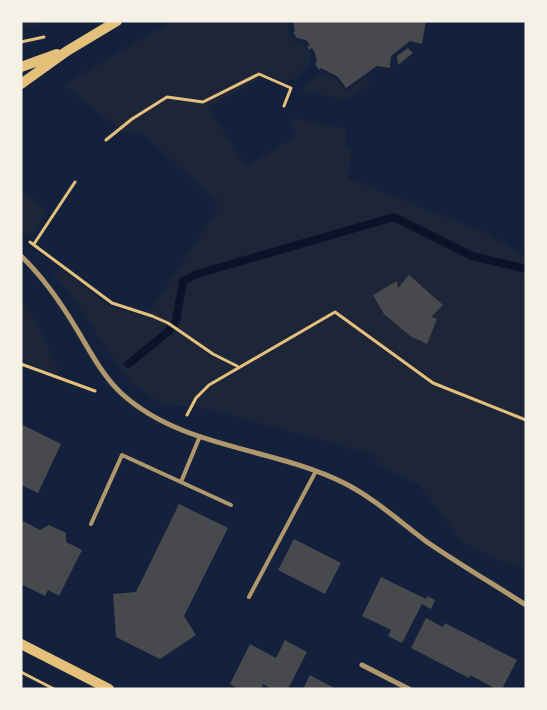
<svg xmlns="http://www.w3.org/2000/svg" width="547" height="710" font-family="'Source Sans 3',sans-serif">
	<rect width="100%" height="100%" fill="#14213d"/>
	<!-- green -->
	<path fill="#1d2539" d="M 21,21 L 51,21 L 21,30 Z
		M 172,21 L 288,21 L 288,33 L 293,41 L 302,43 L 310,54 L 310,65 L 288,83 L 266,74 L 209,108 L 246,167 L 297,135 L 288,121 L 293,118 L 347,129 L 346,147 L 352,150 L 348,178 L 486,233 L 526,256 L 526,567 L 500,561 L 462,542 L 419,485 L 378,465 L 375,455 L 209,409 L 161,404 L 131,383 L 106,349 L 77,303 L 51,271 L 64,270 L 108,306 L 143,316 L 151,309 L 218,209 L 215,199 L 228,190 L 214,199 L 141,132 L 122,132 L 64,85 Z
		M 320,73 L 337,79 L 346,91 L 366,77 L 370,84 L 346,100 L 300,91 Z
		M 21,190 L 47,211 L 32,236 L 21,234 Z
		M 21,298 L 43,335 L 60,375 L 21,361 Z"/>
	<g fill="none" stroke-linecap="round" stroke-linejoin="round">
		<!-- stream -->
		<path stroke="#0b132b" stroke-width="8" d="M 128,364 L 168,332 L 176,321 L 183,281 L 197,274 L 394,217 L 472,256 L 526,269"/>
	</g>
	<!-- building -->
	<path fill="#48494c" d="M 293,21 L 426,21 L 422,44 L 410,41 L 391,56 L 390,68 L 377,66 L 346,88 L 338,77 L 321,68 L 319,70 L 315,64 L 317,62 L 315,53 L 312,48 L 309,50 L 307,47 L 310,45 L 306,40 L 297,38 L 293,32 L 295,31 Z
		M 408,48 L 413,53 L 398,65 L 397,56 Z
		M 409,275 L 443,305 L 431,317 L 437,319 L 427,344 L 410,336 L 384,314 L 373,295 L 397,281 L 398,288 Z
		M 21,424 L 61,444 L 38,493 L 21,485 Z
		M 179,504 L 228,528 L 184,616 L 196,635 L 160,659 L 116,637 L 113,594 L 136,592 Z
		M 23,521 L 40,530 L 49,525 L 66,533 L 66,542 L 82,550 L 59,596 L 48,590 L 45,596 L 21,584 L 21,526 Z
		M 294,539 L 341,563 L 325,594 L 278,570 Z
		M 381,577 L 426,599 L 427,596 L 435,600 L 431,609 L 422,604 L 402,643 L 388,636 L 391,630 L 362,616 Z
		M 426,618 L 443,627 L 445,623 L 517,660 L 502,689 L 496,689 L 470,675 L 469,678 L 411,648 Z
		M 285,640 L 307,652 L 288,689 L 272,689 L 263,684 L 261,689 L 239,689 L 230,684 L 250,644 L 276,658 Z
		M 310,675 L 321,681 L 336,689 L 303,689 Z"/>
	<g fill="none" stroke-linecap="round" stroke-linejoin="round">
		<!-- path -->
		<path stroke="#e5c07b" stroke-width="3" d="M 21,42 L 44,37
			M 106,140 L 132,119 L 167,97 L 203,102 L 259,74 L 291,88 L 284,106
			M 30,242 L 112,303 L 152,316 L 168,323 L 213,354 L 237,366
			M 34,244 L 75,182
			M 21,364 L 95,391
			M 187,415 L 196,398 L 209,385 L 335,312 L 433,383 L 526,420
			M 21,672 L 54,689"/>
		<!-- service -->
		<path stroke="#b1986c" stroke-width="4" d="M 181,482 L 200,436
			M 91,524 L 122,455 L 231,505
			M 249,597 L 316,471"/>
		<!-- minor -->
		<path stroke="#b1986c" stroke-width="5" d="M 21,256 C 42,276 61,303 76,328 C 90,351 102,375 121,393 C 182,449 273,447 344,483 C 374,498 400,522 427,542 C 459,564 493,584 526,605
			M 362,665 L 409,689"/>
		<!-- secondary -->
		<path stroke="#e5c07b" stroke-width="10" d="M 21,67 L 57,54
			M 21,84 L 67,51 L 117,21
			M 21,644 L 109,689"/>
	</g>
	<!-- border -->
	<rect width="547" height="710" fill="none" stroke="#f6f1e7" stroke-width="45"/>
</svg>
